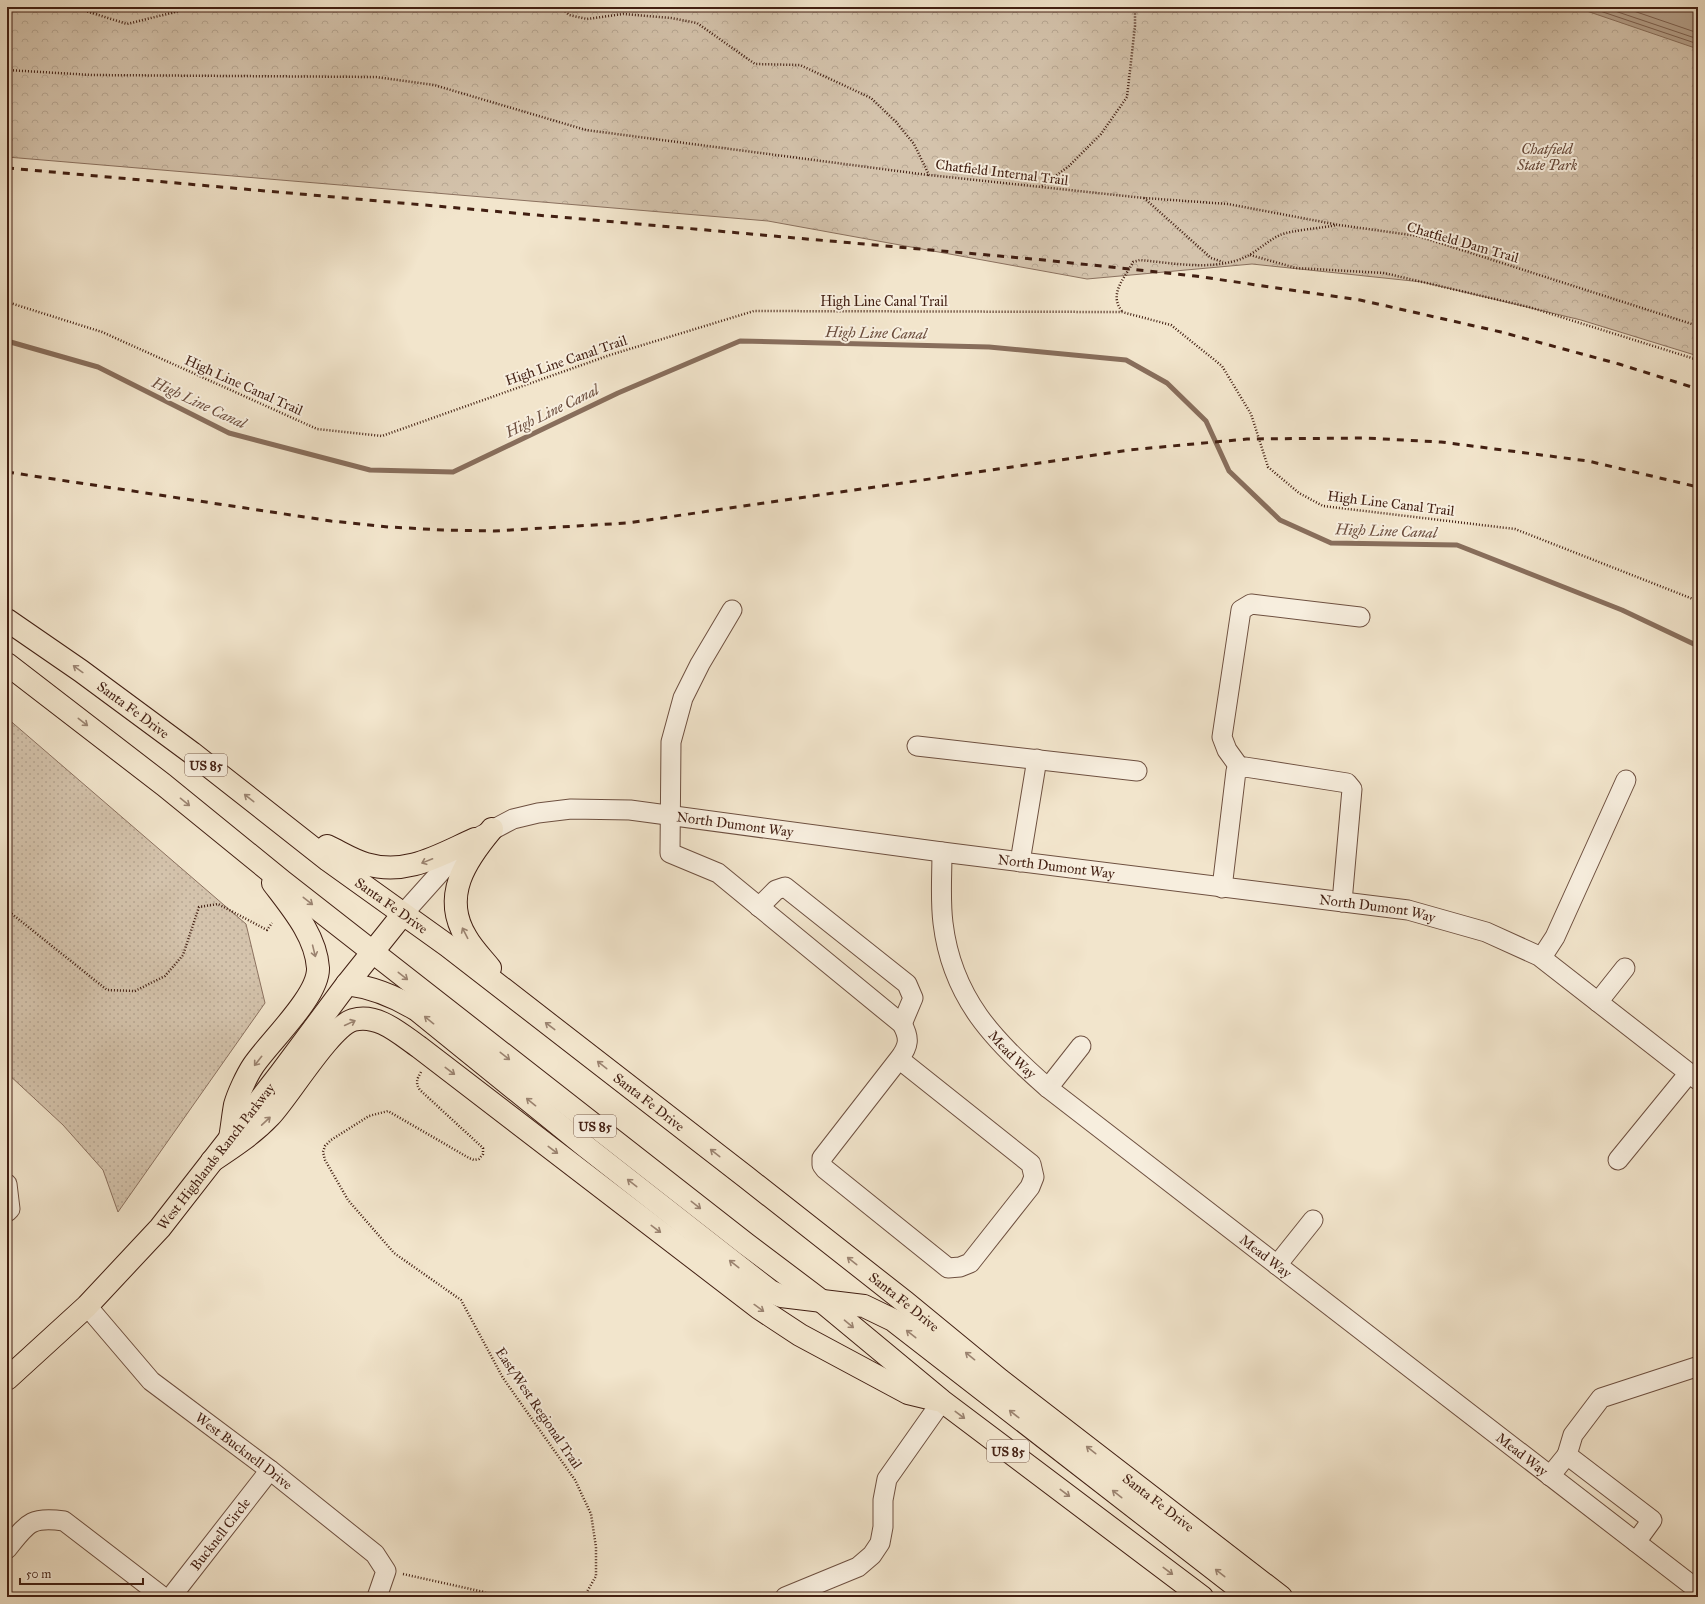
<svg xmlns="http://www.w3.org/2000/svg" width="1705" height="1604" font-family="'IM FELL Great Primer',serif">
	<defs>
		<pattern id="grass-dots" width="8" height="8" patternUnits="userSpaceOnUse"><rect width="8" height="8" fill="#d4c3ac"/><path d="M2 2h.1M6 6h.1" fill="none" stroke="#b7a793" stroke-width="1.8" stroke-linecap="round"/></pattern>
		<pattern id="park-crowns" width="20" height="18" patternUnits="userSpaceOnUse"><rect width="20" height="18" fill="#d4c3ac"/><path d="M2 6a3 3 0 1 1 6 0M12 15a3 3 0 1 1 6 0" fill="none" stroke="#b7a793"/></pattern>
	</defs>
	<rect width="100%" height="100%" fill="#f2e5cc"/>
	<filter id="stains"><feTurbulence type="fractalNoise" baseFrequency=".005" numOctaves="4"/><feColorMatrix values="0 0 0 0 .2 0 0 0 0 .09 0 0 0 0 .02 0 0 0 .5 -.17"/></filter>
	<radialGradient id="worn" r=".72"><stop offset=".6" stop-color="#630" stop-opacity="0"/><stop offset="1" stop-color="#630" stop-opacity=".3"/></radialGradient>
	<!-- grass -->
	<path fill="url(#grass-dots)" stroke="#8b715f" d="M 7,718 L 246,924 L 265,1003 L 118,1212 L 103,1170 L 63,1125 L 7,1073 Z"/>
	<!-- park -->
	<path fill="url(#park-crowns)" stroke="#8b715f" d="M 7,7 L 1698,7 L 1698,356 L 1581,320 L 1422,282 L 1252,264 L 1087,279 L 768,221 L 7,157 Z"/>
	<!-- water -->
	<path fill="#b6a28d" stroke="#886e5c" d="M 1575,7 L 1698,7 L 1698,49 Z"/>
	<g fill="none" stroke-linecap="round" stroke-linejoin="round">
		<!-- shore -->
		<path stroke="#7c6050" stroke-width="1" d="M 1588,7 L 1698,44
			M 1603,7 L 1698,39
			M 1622,7 L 1698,33"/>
		<!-- stream -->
		<path stroke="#886e5c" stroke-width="5" d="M 7,341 L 98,367 L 229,433 L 370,470 L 453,472 L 618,393 L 740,341 L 989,347 L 1126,360 L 1167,383 L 1206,421 L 1229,471 L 1280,520 L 1331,543 L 1457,545 L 1622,610 L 1698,646"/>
		<defs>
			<g id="minor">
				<path d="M 732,610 L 700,664 L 683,698 L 671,742 L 670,853 L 718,873 L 902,1024 C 910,1038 909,1046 899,1059 L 822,1158 L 822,1165 L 825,1169 L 948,1268 L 960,1267 L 970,1263 L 1030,1187 L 1034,1177 L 1031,1164 L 899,1059"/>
				<path d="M 917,746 L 1137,771"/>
				<path d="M 1240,768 L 1227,750 L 1222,737 L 1241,610 L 1251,604 L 1360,617"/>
				<path id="s1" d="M 942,852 C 942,876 940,899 943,923 C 952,998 994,1041 1048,1088 L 1698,1590"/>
				<path d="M 1020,862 L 1037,759"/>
				<path d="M 1222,888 L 1236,771 L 1245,767 L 1347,783 L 1352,789 L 1342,902"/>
				<path d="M 759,907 L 776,890 L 785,887 L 907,984 L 913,998 L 902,1024"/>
				<path id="s2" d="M 403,914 L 454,857 L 475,839 L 513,819 L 538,813 L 571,809 L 630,810 L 942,852 L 1408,910 L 1486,932 L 1539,956 L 1698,1080"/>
				<path d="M 1542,957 L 1555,937 L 1626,780"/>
				<path d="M 1598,1002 L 1625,968"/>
				<path d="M 1048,1088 L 1081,1046"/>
				<path d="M 1618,1160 L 1689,1073"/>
				<path d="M 7,1184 L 10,1209 L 7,1212"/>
				<path d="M 1277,1265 L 1313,1220"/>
				<path id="s3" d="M 87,1306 L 151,1381 L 270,1470 L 375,1554 L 386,1571 L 377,1597"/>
				<path d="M 1567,1455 L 1573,1435 L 1601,1398 L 1696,1367"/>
				<path d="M 1550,1476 L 1567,1455 L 1652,1520 L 1636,1542"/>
				<path d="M 7,1549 C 27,1524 30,1516 64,1521 L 163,1597"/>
				<path id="s4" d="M 171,1597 L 270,1470"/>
				<path d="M 785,1597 L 858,1567 L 872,1555 L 880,1543 L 883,1527 L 883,1500 L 887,1479 L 942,1401"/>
			</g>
			<g id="major">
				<path id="s5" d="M 7,1379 L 87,1306 L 160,1228 L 280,1074 L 347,984 L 403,914"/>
			</g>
			<g id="highway">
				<path id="s6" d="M 7,620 L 81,671 L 192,753 L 328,860 L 448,946 L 746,1177 L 905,1302 L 1000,1380 L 1281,1597"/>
				<path d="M 7,664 L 164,785 L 282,881 L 746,1244 L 819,1299 L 942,1401 L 1202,1597"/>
				<path d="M 327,846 C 340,852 352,860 366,864 C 407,876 439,855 475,839"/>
				<path d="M 490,968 C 482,958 472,948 466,937 C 441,896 466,860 492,829"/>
				<path d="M 347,984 C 371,987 396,997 417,1010 L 585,1146 L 770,1291 L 781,1296 L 864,1306 L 893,1320 L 1250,1597"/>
				<path d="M 230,1138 C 232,1127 233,1116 235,1105 C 238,1094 247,1075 253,1066 C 269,1042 319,996 318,968 C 316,936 292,908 273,883"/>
				<path d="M 212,1161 C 233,1147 253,1134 270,1116 C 289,1096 330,1027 353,1020 C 378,1013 400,1034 419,1047 L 759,1308 L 800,1335 L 908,1393 L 937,1400"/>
			</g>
		</defs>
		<!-- minor casing -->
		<use href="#minor" stroke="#6e5040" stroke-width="21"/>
		<!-- major casing -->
		<use href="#major" stroke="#421f12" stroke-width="24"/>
		<!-- highway casing -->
		<use href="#highway" stroke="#421f12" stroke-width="24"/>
		<!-- path -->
		<path stroke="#421f12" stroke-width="2.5" stroke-dasharray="1 2" stroke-linecap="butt" d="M 73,7 L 127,24 L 195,7
			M 561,7 L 569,15 L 587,19 L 623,14 L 671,18 L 697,23 L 755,64 L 800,65 L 871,98 L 896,122 L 914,144 L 929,175 L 1144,198 L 1228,204 L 1339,225 L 1418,236 L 1698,326
			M 7,70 L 92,75 L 376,77 L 434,85 L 586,130 L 928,175
			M 1042,186 L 1069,166 L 1101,134 L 1127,97 L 1135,26 L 1135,7
			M 1144,198 L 1211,258 L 1223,262
			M 1250,255 L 1296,268 L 1384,273 L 1529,307 L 1698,360
			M 7,302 L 102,332 L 317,429 L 382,436 L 610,355 L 754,311 L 1122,312 L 1171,325 L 1222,366 L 1251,414 L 1268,467 L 1299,493 L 1323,506 L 1515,529 L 1698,601
			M 1122,311 C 1108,294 1125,278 1133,262 L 1140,260 C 1172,263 1207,270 1238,260 C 1254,255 1265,242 1280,235 C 1292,230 1323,228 1337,225
			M 7,910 L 107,990 L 135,991 L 165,976 L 183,955 L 199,907 L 218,904 L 267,930 L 272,923
			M 421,1072 C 417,1079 415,1083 420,1090 L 483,1148 L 483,1154 L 479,1159 L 474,1160 L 469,1158 L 388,1111 L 369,1116 L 331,1140 L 325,1146 L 323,1152 L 325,1160 L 348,1200 L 394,1253 L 461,1300 L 503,1378 L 575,1480 L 591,1514 L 596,1547 L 596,1576 L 584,1597
			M 403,1574 L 484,1592 L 493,1597"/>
		<!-- minor -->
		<use href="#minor" stroke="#f7eede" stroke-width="19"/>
		<!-- major -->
		<use href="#major" stroke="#f2e5cc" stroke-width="22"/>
		<!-- highway -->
		<use href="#highway" stroke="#f2e5cc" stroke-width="22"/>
		<!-- rail -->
		<path stroke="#421f12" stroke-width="3" stroke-dasharray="7 7" stroke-linecap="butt" d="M 7,168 L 1044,260 L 1195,276 L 1360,300 L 1501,332 L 1619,364 L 1698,389
			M 7,472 L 331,521 L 389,527 L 443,530 L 494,531 L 627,523 L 1129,450 L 1247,439 L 1366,438 L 1441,442 L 1588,461 L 1698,487"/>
	</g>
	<!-- one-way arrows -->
	<defs><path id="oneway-shaft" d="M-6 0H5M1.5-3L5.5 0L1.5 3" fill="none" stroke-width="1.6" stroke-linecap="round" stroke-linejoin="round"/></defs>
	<g stroke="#9a826f">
		<use href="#oneway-shaft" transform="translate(78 669) rotate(-144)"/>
		<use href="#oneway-shaft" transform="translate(83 722) rotate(38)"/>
		<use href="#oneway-shaft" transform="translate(249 798) rotate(-142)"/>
		<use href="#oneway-shaft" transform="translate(185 802) rotate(39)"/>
		<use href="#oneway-shaft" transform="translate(427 861) rotate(158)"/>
		<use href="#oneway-shaft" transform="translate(308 901) rotate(38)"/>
		<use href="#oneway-shaft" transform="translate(465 933) rotate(-117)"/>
		<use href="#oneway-shaft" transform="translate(314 951) rotate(76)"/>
		<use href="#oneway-shaft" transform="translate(403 976) rotate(38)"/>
		<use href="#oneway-shaft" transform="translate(429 1020) rotate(-141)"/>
		<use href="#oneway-shaft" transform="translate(350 1023) rotate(-25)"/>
		<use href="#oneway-shaft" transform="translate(550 1026) rotate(-143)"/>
		<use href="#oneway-shaft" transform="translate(505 1056) rotate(38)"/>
		<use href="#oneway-shaft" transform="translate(258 1061) rotate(128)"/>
		<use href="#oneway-shaft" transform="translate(602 1065) rotate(-142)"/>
		<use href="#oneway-shaft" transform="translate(450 1071) rotate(37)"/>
		<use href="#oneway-shaft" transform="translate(531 1102) rotate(-141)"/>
		<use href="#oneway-shaft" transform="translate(266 1121) rotate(-43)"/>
		<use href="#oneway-shaft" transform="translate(553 1150) rotate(37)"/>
		<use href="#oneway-shaft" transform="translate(715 1153) rotate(-142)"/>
		<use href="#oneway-shaft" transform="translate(632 1183) rotate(-142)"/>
		<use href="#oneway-shaft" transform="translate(696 1205) rotate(38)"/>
		<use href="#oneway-shaft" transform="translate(656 1229) rotate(37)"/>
		<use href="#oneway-shaft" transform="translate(852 1261) rotate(-142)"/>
		<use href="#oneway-shaft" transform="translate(734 1264) rotate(-142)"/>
		<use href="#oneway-shaft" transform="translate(759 1308) rotate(36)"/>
		<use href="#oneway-shaft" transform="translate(849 1324) rotate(40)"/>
		<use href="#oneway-shaft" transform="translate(911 1334) rotate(-142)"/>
		<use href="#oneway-shaft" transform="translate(970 1356) rotate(-141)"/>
		<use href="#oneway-shaft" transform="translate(1014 1414) rotate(-142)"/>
		<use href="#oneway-shaft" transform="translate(960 1415) rotate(37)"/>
		<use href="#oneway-shaft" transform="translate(1091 1450) rotate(-142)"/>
		<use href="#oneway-shaft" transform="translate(1065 1493) rotate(37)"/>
		<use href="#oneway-shaft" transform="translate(1117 1494) rotate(-142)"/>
		<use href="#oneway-shaft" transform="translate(1168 1571) rotate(37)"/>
		<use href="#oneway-shaft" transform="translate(1220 1573) rotate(-142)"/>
	</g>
	<g text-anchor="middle" stroke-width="4" stroke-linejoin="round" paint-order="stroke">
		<!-- shield labels -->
		<g fill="#f7eede" stroke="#785d4f" stroke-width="1">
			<rect x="185" y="754" width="42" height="22" rx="3"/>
			<rect x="574" y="1115" width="42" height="22" rx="3"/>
			<rect x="987" y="1440" width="42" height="22" rx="3"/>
		</g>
		<g font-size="13" font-weight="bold" fill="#421f12">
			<text x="206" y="770">US 85</text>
			<text x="595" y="1131">US 85</text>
			<text x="1008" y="1456">US 85</text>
		</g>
		<!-- park labels -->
		<g font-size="14" font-style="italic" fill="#664838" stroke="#f7eede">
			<text x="1547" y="154">Chatfield<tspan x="1547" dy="16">State Park</tspan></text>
		</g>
		<!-- street labels -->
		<g font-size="14" fill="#421f12" stroke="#f7eede">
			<text transform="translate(1002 172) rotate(7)" y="5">Chatfield Internal Trail</text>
			<text transform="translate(1463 242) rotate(16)" y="5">Chatfield Dam Trail</text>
			<text x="884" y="306">High Line Canal Trail</text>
			<text transform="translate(566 360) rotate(-19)" y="5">High Line Canal Trail</text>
			<text transform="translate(244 385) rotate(24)" y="5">High Line Canal Trail</text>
			<text transform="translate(1391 503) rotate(7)" y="5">High Line Canal Trail</text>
			<text dy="5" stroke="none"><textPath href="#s6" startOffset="155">Santa Fe Drive</textPath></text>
			<text dy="5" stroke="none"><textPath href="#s2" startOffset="371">North Dumont Way</textPath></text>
			<text dy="5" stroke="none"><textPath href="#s2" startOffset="695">North Dumont Way</textPath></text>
			<text dy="5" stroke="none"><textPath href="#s6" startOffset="479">Santa Fe Drive</textPath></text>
			<text dy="5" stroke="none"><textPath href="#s2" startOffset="1019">North Dumont Way</textPath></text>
			<text dy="5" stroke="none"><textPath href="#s1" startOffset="223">Mead Way</textPath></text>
			<text dy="5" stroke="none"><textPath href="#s6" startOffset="803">Santa Fe Drive</textPath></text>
			<text dy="5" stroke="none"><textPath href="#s5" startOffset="306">West Highlands Ranch Parkway</textPath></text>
			<text dy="5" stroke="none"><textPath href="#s1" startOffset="547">Mead Way</textPath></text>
			<text dy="5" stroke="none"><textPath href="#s6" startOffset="1127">Santa Fe Drive</textPath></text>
			<text transform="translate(539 1408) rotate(56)" y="5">East/West Regional Trail</text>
			<text dy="5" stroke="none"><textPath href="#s3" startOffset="215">West Bucknell Drive</textPath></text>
			<text dy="5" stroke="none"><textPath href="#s1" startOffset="871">Mead Way</textPath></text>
			<text dy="5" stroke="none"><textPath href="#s6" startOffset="1451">Santa Fe Drive</textPath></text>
			<text dy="5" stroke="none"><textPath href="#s4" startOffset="80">Bucknell Circle</textPath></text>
		</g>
		<!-- water labels -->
		<g font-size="15" font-style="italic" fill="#6b4d3d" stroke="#f7eede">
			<text transform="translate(876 333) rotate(1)" y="5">High Line Canal</text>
			<text transform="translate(199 403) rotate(25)" y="5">High Line Canal</text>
			<text transform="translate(552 411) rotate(-26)" y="5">High Line Canal</text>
			<text transform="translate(1386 531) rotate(2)" y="5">High Line Canal</text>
		</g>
	</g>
	<!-- margin -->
	<rect width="1705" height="1604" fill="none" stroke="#f2e5cc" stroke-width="24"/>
	<rect x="8" y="8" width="1689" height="1588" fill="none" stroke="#421f12" stroke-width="2"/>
	<rect x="12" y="12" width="1681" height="1580" fill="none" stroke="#421f12"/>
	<!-- scale -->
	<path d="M20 1578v6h123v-6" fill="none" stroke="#421f12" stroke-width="2"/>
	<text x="26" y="1578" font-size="12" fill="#421f12" stroke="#f7eede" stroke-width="3" paint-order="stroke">50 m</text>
	<rect width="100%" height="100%" filter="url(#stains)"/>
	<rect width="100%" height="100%" fill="url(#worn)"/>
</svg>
